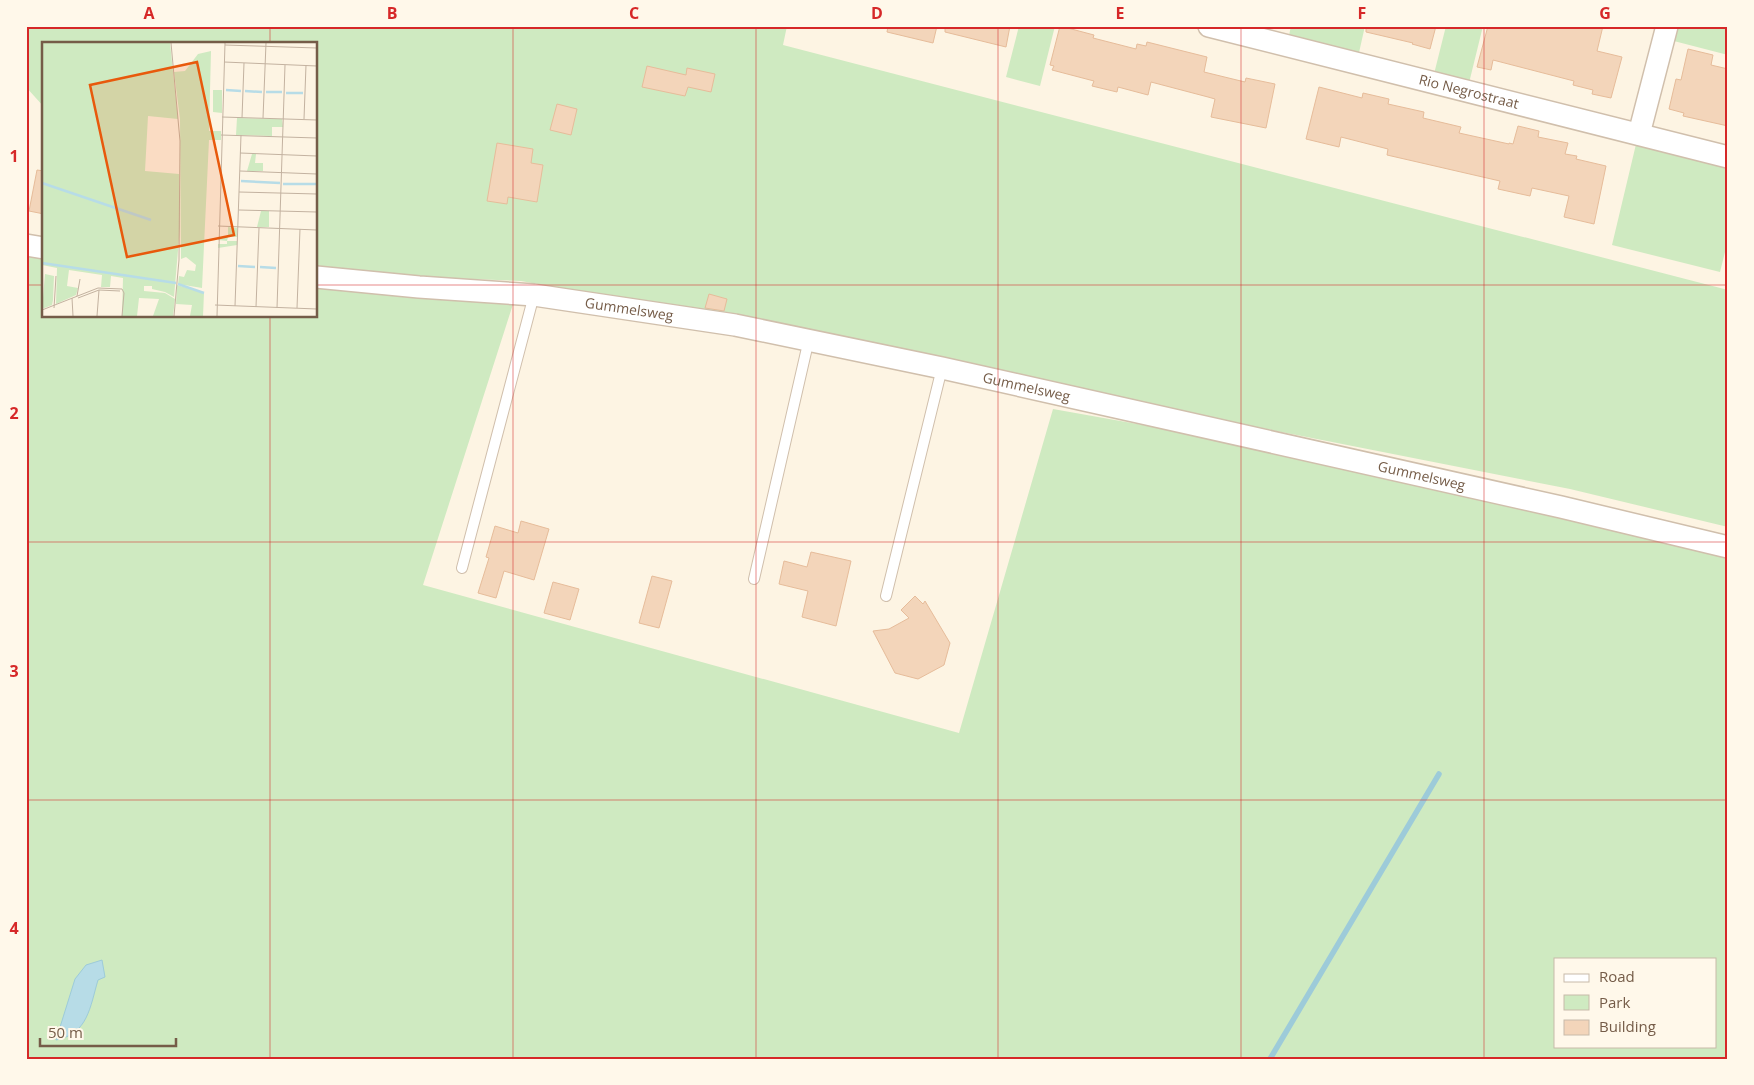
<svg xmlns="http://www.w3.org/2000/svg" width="1754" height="1085" font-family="'Open Sans',sans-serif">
	<rect width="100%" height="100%" fill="#fdf4e3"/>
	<!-- green -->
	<path fill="#cfeac1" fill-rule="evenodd" d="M 26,26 L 787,26 L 783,45 L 1728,290 L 1728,527 L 1570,489 L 1059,388 L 738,320 L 521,281 L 422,277 L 316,267 L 316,44 L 44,44 L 44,107 L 26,87 Z
		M 1019,26 L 1055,26 L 1040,86 L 1006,77 Z
		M 1291,26 L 1365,26 L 1358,57 L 1288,40 Z
		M 1446,26 L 1483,26 L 1469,83 L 1434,74 Z
		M 1673,26 L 1728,26 L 1728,55 L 1670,40 Z
		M 1637,140 L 1728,162 L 1728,240 L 1720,272 L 1612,245 Z
		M 26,251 L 44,254 L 44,316 L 316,316 L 316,284 L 514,301 L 423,585 L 959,733 L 1053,409 L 1569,501 L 1728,539 L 1728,1059 L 26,1059 ZM 1555,959 L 1715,959 L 1715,1046 L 1555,1046 Z"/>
	<!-- water -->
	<path fill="#b7dce7" stroke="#9dcbd9" d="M 102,960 L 105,977 L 98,980 C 90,1007 88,1034 56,1040 L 75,979 L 86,965 Z"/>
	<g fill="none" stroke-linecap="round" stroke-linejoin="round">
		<!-- stream -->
		<path stroke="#9dcbd9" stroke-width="5.5" d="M 1270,1059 L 1439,774"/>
	</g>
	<!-- building -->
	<path fill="#f3d5ba" stroke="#e6bc9a" d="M 888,26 L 937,26 L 933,43 L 887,32 Z
		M 945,26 L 1010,26 L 1006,47 L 945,32 Z
		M 1060,26 L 1094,35 L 1093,38 L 1136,49 L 1137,44 L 1146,46 L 1147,42 L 1207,57 L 1204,72 L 1245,82 L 1246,78 L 1275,84 L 1266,128 L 1211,117 L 1215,99 L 1208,97 L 1151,82 L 1148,95 L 1118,87 L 1117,92 L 1092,86 L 1094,81 L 1052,70 L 1054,66 L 1050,65 Z
		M 1366,26 L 1436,26 L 1430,49 L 1412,44 L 1413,43 L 1366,32 Z
		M 1488,26 L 1603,26 L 1597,51 L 1622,57 L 1611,98 L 1592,94 L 1593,90 L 1573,85 L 1574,81 L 1493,60 L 1491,70 L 1477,67 Z
		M 1688,49 L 1713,55 L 1711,65 L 1728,69 L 1728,126 L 1683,116 L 1684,113 L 1669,109 L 1676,79 L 1681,80 Z
		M 647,66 L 686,75 L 687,68 L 715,74 L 711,92 L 688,87 L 685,96 L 642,87 Z
		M 1319,87 L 1362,98 L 1363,93 L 1389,99 L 1388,104 L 1424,112 L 1423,118 L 1461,127 L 1459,133 L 1509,144 L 1509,143 L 1513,144 L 1518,126 L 1539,131 L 1538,137 L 1568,143 L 1565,154 L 1577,156 L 1576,159 L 1606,166 L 1594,224 L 1564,217 L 1569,196 L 1532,188 L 1530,196 L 1498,189 L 1500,181 L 1387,155 L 1388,149 L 1341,137 L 1339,147 L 1306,139 Z
		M 557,104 L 577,109 L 571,135 L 550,130 Z
		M 497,143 L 533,149 L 531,163 L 543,165 L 537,202 L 508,197 L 507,204 L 487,201 Z
		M 37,170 L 44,171 L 44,214 L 29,211 Z
		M 709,294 L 727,299 L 724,311 L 705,308 Z
		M 521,521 L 549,529 L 534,580 L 504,571 L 496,598 L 478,593 L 489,558 L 486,557 L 495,526 L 518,533 Z
		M 811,552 L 851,561 L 836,626 L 802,617 L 808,591 L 779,584 L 784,561 L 807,567 Z
		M 652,576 L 672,581 L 659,628 L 639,623 Z
		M 553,582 L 579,589 L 570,620 L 544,613 Z
		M 915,596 L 923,604 L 925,601 L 950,643 L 944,665 L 918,679 L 895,673 L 873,631 L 889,629 L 909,618 L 901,610 Z"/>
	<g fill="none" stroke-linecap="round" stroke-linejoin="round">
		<defs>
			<path id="lane" d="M 462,568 L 534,295
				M 754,579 L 809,339
				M 886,596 L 942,368"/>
			<g id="street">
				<path id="s1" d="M 1209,26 L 1728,157"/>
				<path d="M 1639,134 L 1667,26"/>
				<path d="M 26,245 L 44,248"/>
				<path id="s2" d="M 316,277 L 419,287 L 534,295 L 735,325 L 942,368 L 1561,507 L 1728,547"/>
			</g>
		</defs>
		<!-- lane casing -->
		<use href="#lane" stroke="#d0bfac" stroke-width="12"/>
		<!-- street casing -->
		<use href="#street" stroke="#d0bfac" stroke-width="24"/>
		<!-- lane -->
		<use href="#lane" stroke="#fff" stroke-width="10"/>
		<!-- street -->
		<use href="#street" stroke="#fff" stroke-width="21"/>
	</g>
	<!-- grid -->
	<path fill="none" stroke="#d62828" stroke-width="1" stroke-opacity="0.55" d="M 270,26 L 270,44M 513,26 L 513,1059M 756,26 L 756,1059M 998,26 L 998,1059M 1241,26 L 1241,1059M 1484,26 L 1484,1059M 26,285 L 44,285M 316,285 L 1728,285M 270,316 L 270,1059M 26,542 L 1728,542M 26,800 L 1728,800"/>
	<g text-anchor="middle" stroke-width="4.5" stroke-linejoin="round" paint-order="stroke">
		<!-- street labels -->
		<g font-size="14" fill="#755c48" stroke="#fff8ea">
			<text dy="5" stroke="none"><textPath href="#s1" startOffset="268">Rio Negrostraat</textPath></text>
			<text dy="5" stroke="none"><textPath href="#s2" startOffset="315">Gummelsweg</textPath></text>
			<text dy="5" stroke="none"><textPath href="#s2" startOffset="720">Gummelsweg</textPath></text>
			<text dy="5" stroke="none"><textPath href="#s2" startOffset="1125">Gummelsweg</textPath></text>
		</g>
	</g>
	<!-- overview -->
	<g transform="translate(42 42)">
		<rect width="275" height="275" fill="#fdf4e3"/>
		<path d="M 0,1 L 128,1 L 136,77 L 106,74 L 103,129 L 137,132 L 138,185 L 132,255 L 123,250 L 110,247 L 110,244 L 102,244 L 102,249 L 123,251 L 133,257 L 131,274 L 111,274 L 117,257 L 97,256 L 95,274 L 80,274 L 81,236 L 69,234 L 68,245 L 59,245 L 60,233 L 27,228 L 25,244 L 36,246 L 34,253 L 14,262 L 15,226 L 0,223 ZM 169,9 L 167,89 L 179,89 L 179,98 L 167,98 L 160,246 L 136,242 L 137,234 L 142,235 L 145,228 L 153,229 L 154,223 L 144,215 L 139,217 L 138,77 L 132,30 L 143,29 L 156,12 ZM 171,48 L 180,48 L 180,71 L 171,70 ZM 195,76 L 240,77 L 241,85 L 230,85 L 230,94 L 194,93 ZM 210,112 L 214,112 L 213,121 L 221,121 L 221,129 L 205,129 ZM 219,169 L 227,169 L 227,185 L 215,185 ZM 186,185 L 195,186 L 195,195 L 186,195 L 185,199 L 195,199 L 195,203 L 176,206 L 176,202 L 185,202 L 185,199 L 176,198 L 176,195 L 186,195 ZM 3,232 L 12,234 L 11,258 L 10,263 L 0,267 ZM 135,243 L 162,251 L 161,274 L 148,274 L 150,263 L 134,262 Z" fill="#cfeac1"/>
		<path fill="none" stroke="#b7dce7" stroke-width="2.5" d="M 184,48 L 199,49M 203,49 L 220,50M 224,50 L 240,50M 244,51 L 261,51M 199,139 L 238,141M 0,141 L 109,178M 241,142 L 275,142M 0,221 L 134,241M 196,224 L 213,225M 218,225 L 234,226M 136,242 L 162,251"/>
		<path fill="none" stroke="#c3b2a0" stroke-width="1" d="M 129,1 L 138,99 L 137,218 L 132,274M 183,3 L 275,6M 182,20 L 275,24M 180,75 L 275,78M 200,76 L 202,21M 221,76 L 224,1M 262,77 L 264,23M 179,93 L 275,96M 198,111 L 275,114M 198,129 L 275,132M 197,150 L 275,152M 197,168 L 275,170M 176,184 L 275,188M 35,254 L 38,237M 30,256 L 31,274M 36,256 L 57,248 L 78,249M 173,263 L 275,267M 193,264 L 199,93M 214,265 L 217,186M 12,266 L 14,234M 235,266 L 243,23M 255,266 L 258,187M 0,268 L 56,246 L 80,247 L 82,251M 55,274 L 57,248M 80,274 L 82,251M 175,274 L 183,1"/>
		<path fill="#e8590c" fill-opacity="0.15" stroke="#e8590c" stroke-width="2.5" d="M 155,20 L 192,193 L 85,215 L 48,43 Z"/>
		<rect width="275" height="275" fill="none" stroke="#755c48" stroke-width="2.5"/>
	</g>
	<!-- border -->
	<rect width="1754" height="1085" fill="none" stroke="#fff8ea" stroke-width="55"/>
	<!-- legend -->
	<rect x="1554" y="958" width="162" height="90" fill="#fff8ea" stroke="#c8baa9"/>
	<rect x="1564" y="974" width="25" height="8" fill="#ffffff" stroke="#c8baa9"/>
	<text x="1599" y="982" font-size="15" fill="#755c48">Road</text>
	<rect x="1564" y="995" width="25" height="15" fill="#cfeac1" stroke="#c8baa9"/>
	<text x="1599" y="1008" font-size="15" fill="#755c48">Park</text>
	<rect x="1564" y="1020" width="25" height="15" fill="#f3d5ba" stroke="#c8baa9"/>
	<text x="1599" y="1032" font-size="15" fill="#755c48">Building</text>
	<!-- scale -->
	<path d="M40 1038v8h136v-8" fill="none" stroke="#755c48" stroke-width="2.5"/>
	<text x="48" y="1038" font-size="15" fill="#755c48" stroke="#fff8ea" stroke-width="4" paint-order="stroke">50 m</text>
	<rect x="28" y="28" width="1698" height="1030" fill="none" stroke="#d62828" stroke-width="2"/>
	<g font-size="16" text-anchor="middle" font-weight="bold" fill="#d62828">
		<text x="149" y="19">A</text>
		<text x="392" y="19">B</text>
		<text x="634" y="19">C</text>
		<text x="877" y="19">D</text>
		<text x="1120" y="19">E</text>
		<text x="1362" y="19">F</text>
		<text x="1605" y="19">G</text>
		<text x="14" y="162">1</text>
		<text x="14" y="419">2</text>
		<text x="14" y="677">3</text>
		<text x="14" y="934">4</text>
	</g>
</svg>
